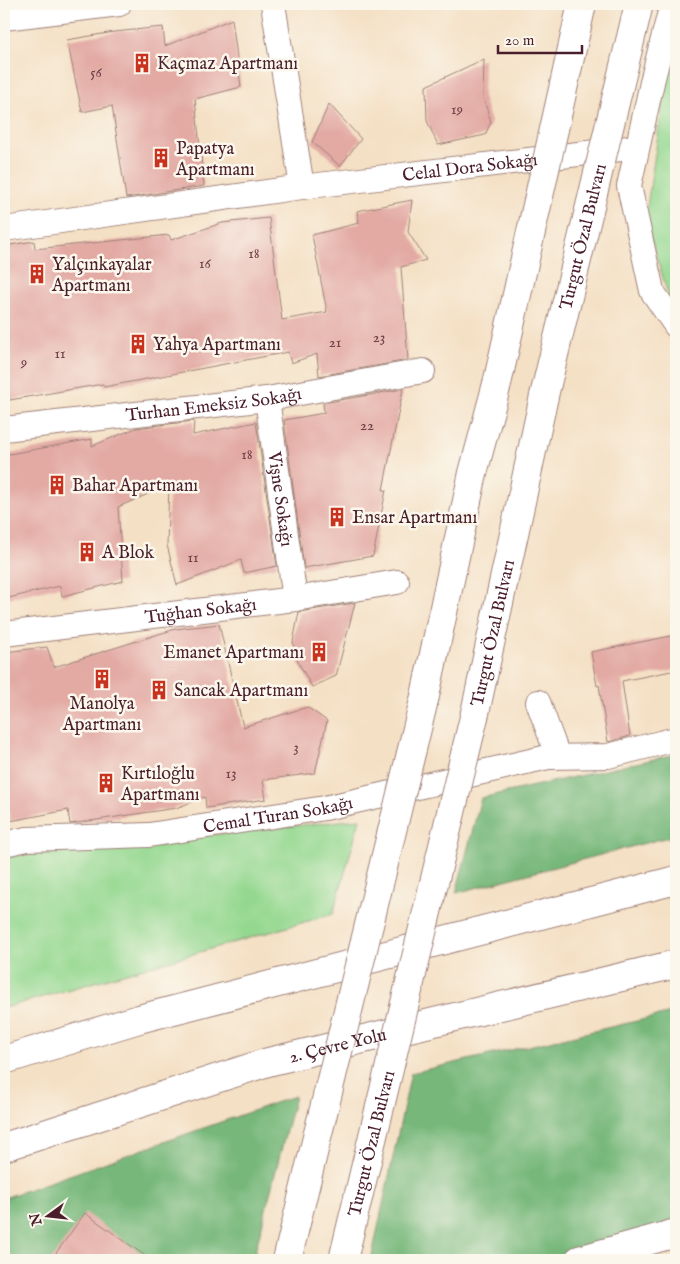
<svg xmlns="http://www.w3.org/2000/svg" width="680" height="1264" font-family="'IM FELL English',serif">
	<rect width="100%" height="100%" fill="#fbf7ec"/>
	<filter id="ink" filterUnits="userSpaceOnUse"><feTurbulence type="fractalNoise" baseFrequency=".02" numOctaves="2"/><feDisplacementMap in="SourceGraphic" scale="10" xChannelSelector="R" yChannelSelector="G"/><feConvolveMatrix kernelMatrix="1 2 1 2 8 2 1 2 1" color-interpolation-filters="sRGB"/></filter>
	<filter id="wash" filterUnits="userSpaceOnUse"><feTurbulence type="fractalNoise" baseFrequency=".0096" numOctaves="4" result="noise"/><feDisplacementMap in="SourceGraphic" scale="20" xChannelSelector="R" yChannelSelector="G"/><feGaussianBlur stdDeviation="1.12" result="paint"/><feColorMatrix in="noise" values="0 0 0 0 0 0 0 0 0 0 0 0 0 0 0 0 0 1.4 0 .05"/><feComposite in="paint" operator="in"/></filter>
	<g filter="url(#wash)">
		<rect width="100%" height="100%" fill="#f4e0c5"/>
		<!-- green -->
		<path fill="#94d890" stroke="#6f7c5e" d="M 676,33 L 676,311 L 673,311 L 645,219 L 665,89 Z
			M 360,819 L 333,914 L 4,1008 L 4,857 Z"/>
		<!-- forest -->
		<path fill="#77b87a" stroke="#606c52" d="M 676,754 L 676,835 L 456,893 L 481,798 Z
			M 676,1012 L 676,1236 L 589,1260 L 371,1260 L 411,1073 Z
			M 295,1096 L 253,1260 L 4,1260 L 4,1198 Z"/>
		<g id="blocks">
			<!-- building -->
			<path fill="#e3aaa4" d="M 232,19 L 241,87 L 195,99 L 204,186 L 126,198 L 112,106 L 82,112 L 67,40 L 114,32 L 163,27 L 165,46 Z
				M 484,59 L 483,97 L 491,122 L 485,135 L 438,145 L 427,121 L 426,86 Z
				M 329,104 L 361,139 L 340,166 L 312,142 Z
				M 412,200 L 408,232 L 426,260 L 401,267 L 408,360 L 319,376 L 317,354 L 291,363 L 288,352 L 104,387 L 103,384 L 4,401 L 4,246 L 34,241 L 35,249 L 169,235 L 171,240 L 222,223 L 269,218 L 282,320 L 327,312 L 312,235 L 359,223 L 357,211 Z
				M 403,389 L 383,490 L 386,490 L 373,556 L 304,568 L 284,420 L 324,413 L 323,403 Z
				M 194,421 L 193,435 L 256,422 L 277,566 L 244,573 L 241,560 L 177,585 L 167,545 L 169,485 L 118,507 L 123,581 L 62,596 L 60,586 L 4,599 L 4,455 L 92,439 L 92,446 L 136,428 Z
				M 355,603 L 336,676 L 312,687 L 298,662 L 293,642 L 299,612 Z
				M 219,624 L 243,727 L 307,707 L 327,721 L 315,773 L 263,780 L 266,799 L 206,808 L 205,797 L 176,808 L 70,824 L 68,810 L 10,821 L 4,788 L 4,652 L 47,647 L 54,667 L 175,629 Z
				M 676,635 L 676,670 L 622,681 L 630,736 L 608,742 L 599,685 L 597,686 L 591,652 Z
				M 85,1213 L 151,1260 L 51,1260 Z"/>
		</g>
	</g>
	<g filter="url(#ink)">
		<use href="#blocks" fill-opacity="0" stroke="#9f8078" stroke-width="1"/>
		<g fill="none" stroke-linecap="round" stroke-linejoin="round">
			<defs>
				<g id="street">
					<path d="M 273,4 L 302,187"/>
					<path d="M 672,4 L 653,78 L 629,186 L 652,291 L 676,326"/>
					<path d="M 4,18 L 119,4"/>
					<path id="s1" d="M 4,229 L 302,187 L 637,147"/>
					<path id="s2" d="M 267,399 L 295,599"/>
					<path id="s3" d="M 4,429 L 267,399 L 423,371"/>
					<path id="s4" d="M 4,634 L 295,599 L 397,582"/>
					<path d="M 538,702 L 556,751 L 548,757"/>
					<path id="s5" d="M 4,844 L 27,839 L 149,835 L 325,808 L 548,757 L 608,756 L 676,739"/>
				</g>
				<path id="secondary" d="M 579,1260 L 676,1233"/>
				<g id="primary">
					<path d="M 425,696 L 473,473 L 497,384"/>
					<path id="s6" d="M 475,713 L 544,396"/>
				</g>
				<g id="highway">
					<path d="M 4,1060 L 139,1019 L 676,880"/>
					<path id="s7" d="M 4,1147 L 268,1062 L 676,964"/>
				</g>
			</defs>
			<!-- street casing -->
			<use href="#street" stroke="#9f8078" stroke-width="26"/>
			<!-- secondary casing -->
			<use href="#secondary" stroke="#9f8078" stroke-width="30"/>
			<!-- primary casing -->
			<use href="#primary" stroke="#9f8078" stroke-width="30"/>
			<!-- highway casing -->
			<use href="#highway" stroke="#9f8078" stroke-width="30"/>
			<!-- street -->
			<use href="#street" stroke="#fff" stroke-width="24"/>
			<!-- secondary -->
			<use href="#secondary" stroke="#fff" stroke-width="28"/>
			<!-- primary -->
			<use href="#primary" stroke="#fff" stroke-width="28"/>
			<!-- highway -->
			<use href="#highway" stroke="#fff" stroke-width="28"/>
			<defs>
				<g id="primary-bridge">
					<path d="M 497,384 L 582,4"/>
					<path id="s8" d="M 544,396 L 639,4"/>
					<path d="M 287,1260 L 425,696"/>
					<path id="s9" d="M 343,1260 L 475,713"/>
				</g>
			</defs>
			<!-- primary-bridge casing -->
			<use href="#primary-bridge" stroke="#9f8078" stroke-width="30" stroke-linecap="butt"/>
			<!-- primary-bridge -->
			<use href="#primary-bridge" stroke="#fff" stroke-width="28"/>
		</g>
	</g>
	<!-- icons -->
	<defs>
		<symbol id="building-bare" viewBox="-9 -9 18 18"><path d="M-4-6H4V6H1V3H-1V6H-4ZM-2.5-4.3h1.7v1.8h-1.7ZM.8-4.3h1.7v1.8H.8ZM-2.5-1h1.7V.8h-1.7ZM.8-1h1.7V.8H.8Z" fill="#c8321e" stroke="#fbf7ec" stroke-width="2.5" paint-order="stroke"/></symbol>
	</defs>
	<g fill-rule="evenodd">
		<use href="#building-bare" x="128" y="49" width="28" height="28"/>
		<use href="#building-bare" x="147" y="144" width="28" height="28"/>
		<use href="#building-bare" x="23" y="260" width="28" height="28"/>
		<use href="#building-bare" x="124" y="330" width="28" height="28"/>
		<use href="#building-bare" x="43" y="471" width="28" height="28"/>
		<use href="#building-bare" x="323" y="503" width="28" height="28"/>
		<use href="#building-bare" x="73" y="538" width="28" height="28"/>
		<use href="#building-bare" x="305" y="638" width="28" height="28"/>
		<use href="#building-bare" x="88" y="665" width="28" height="28"/>
		<use href="#building-bare" x="145" y="676" width="28" height="28"/>
		<use href="#building-bare" x="92" y="769" width="28" height="28"/>
	</g>
	<g text-anchor="middle" stroke-width="5" stroke-linejoin="round" paint-order="stroke">
		<!-- number labels -->
		<g font-size="15" fill="#704249">
			<text x="96" y="77">56</text>
			<text x="457" y="114">19</text>
			<text x="254" y="258">18</text>
			<text x="205" y="268">16</text>
			<text x="379" y="342">23</text>
			<text x="335" y="347">21</text>
			<text x="60" y="358">11</text>
			<text x="24" y="367">9</text>
			<text x="367" y="430">22</text>
			<text x="247" y="459">18</text>
			<text x="193" y="562">11</text>
			<text x="296" y="752">3</text>
			<text x="231" y="778">13</text>
		</g>
		<!-- poi labels -->
		<g font-size="18" fill="#4a1f2b" stroke="#fbf7ec" text-anchor="start">
			<text x="157" y="69">Kaçmaz Apartmanı</text>
			<text x="176" y="154">Papatya<tspan x="176" dy="21">Apartmanı</tspan></text>
			<text x="52" y="270">Yalçınkayalar<tspan x="52" dy="21">Apartmanı</tspan></text>
			<text x="153" y="350">Yahya Apartmanı</text>
			<text x="72" y="491">Bahar Apartmanı</text>
			<text x="352" y="523">Ensar Apartmanı</text>
			<text x="102" y="558">A Blok</text>
			<text x="304" y="658" text-anchor="end">Emanet Apartmanı</text>
			<text x="174" y="696">Sancak Apartmanı</text>
			<text x="102" y="709" text-anchor="middle">Manolya<tspan x="102" dy="21">Apartmanı</tspan></text>
			<text x="121" y="779">Kırtıloğlu<tspan x="121" dy="21">Apartmanı</tspan></text>
		</g>
		<!-- street labels -->
		<g font-size="18" fill="#4a1f2b" stroke="#fbf7ec">
			<text dy="6" stroke="none"><textPath href="#s1" startOffset="470">Celal Dora Sokağı</textPath></text>
			<text dy="6" stroke="none"><textPath href="#s8" startOffset="164">Turgut Özal Bulvarı</textPath></text>
			<text dy="6" stroke="none"><textPath href="#s3" startOffset="211">Turhan Emeksiz Sokağı</textPath></text>
			<text dy="6" stroke="none"><textPath href="#s2" startOffset="101">Vişne Sokağı</textPath></text>
			<text dy="6" stroke="none"><textPath href="#s4" startOffset="198">Tuğhan Sokağı</textPath></text>
			<text dy="6" stroke="none"><textPath href="#s6" startOffset="82">Turgut Özal Bulvarı</textPath></text>
			<text dy="6" stroke="none"><textPath href="#s5" startOffset="276">Cemal Turan Sokağı</textPath></text>
			<text dy="6" stroke="none"><textPath href="#s7" startOffset="349">2. Çevre Yolu</textPath></text>
			<text dy="6" stroke="none"><textPath href="#s9" startOffset="120">Turgut Özal Bulvarı</textPath></text>
		</g>
	</g>
	<!-- margin -->
	<rect width="680" height="1264" fill="none" stroke="#fbf7ec" stroke-width="20"/>
	<!-- north arrow -->
	<g transform="translate(48 1216) rotate(255)" stroke="#fbf7ec" stroke-width="4" paint-order="stroke">
	<path d="M0-4L9 19L0 12L-9 19Z" fill="#4a1f2b"/>
	<text y="-8" font-size="14" font-weight="bold" text-anchor="middle" fill="#4a1f2b">N</text>
	</g>
	<!-- scale -->
	<path d="M498 45v8h84v-8" fill="none" stroke="#4a1f2b" stroke-width="2.5"/>
	<text x="505" y="45" font-size="15" fill="#4a1f2b" stroke="#fbf7ec" stroke-width="4" paint-order="stroke">20 m</text>
</svg>
